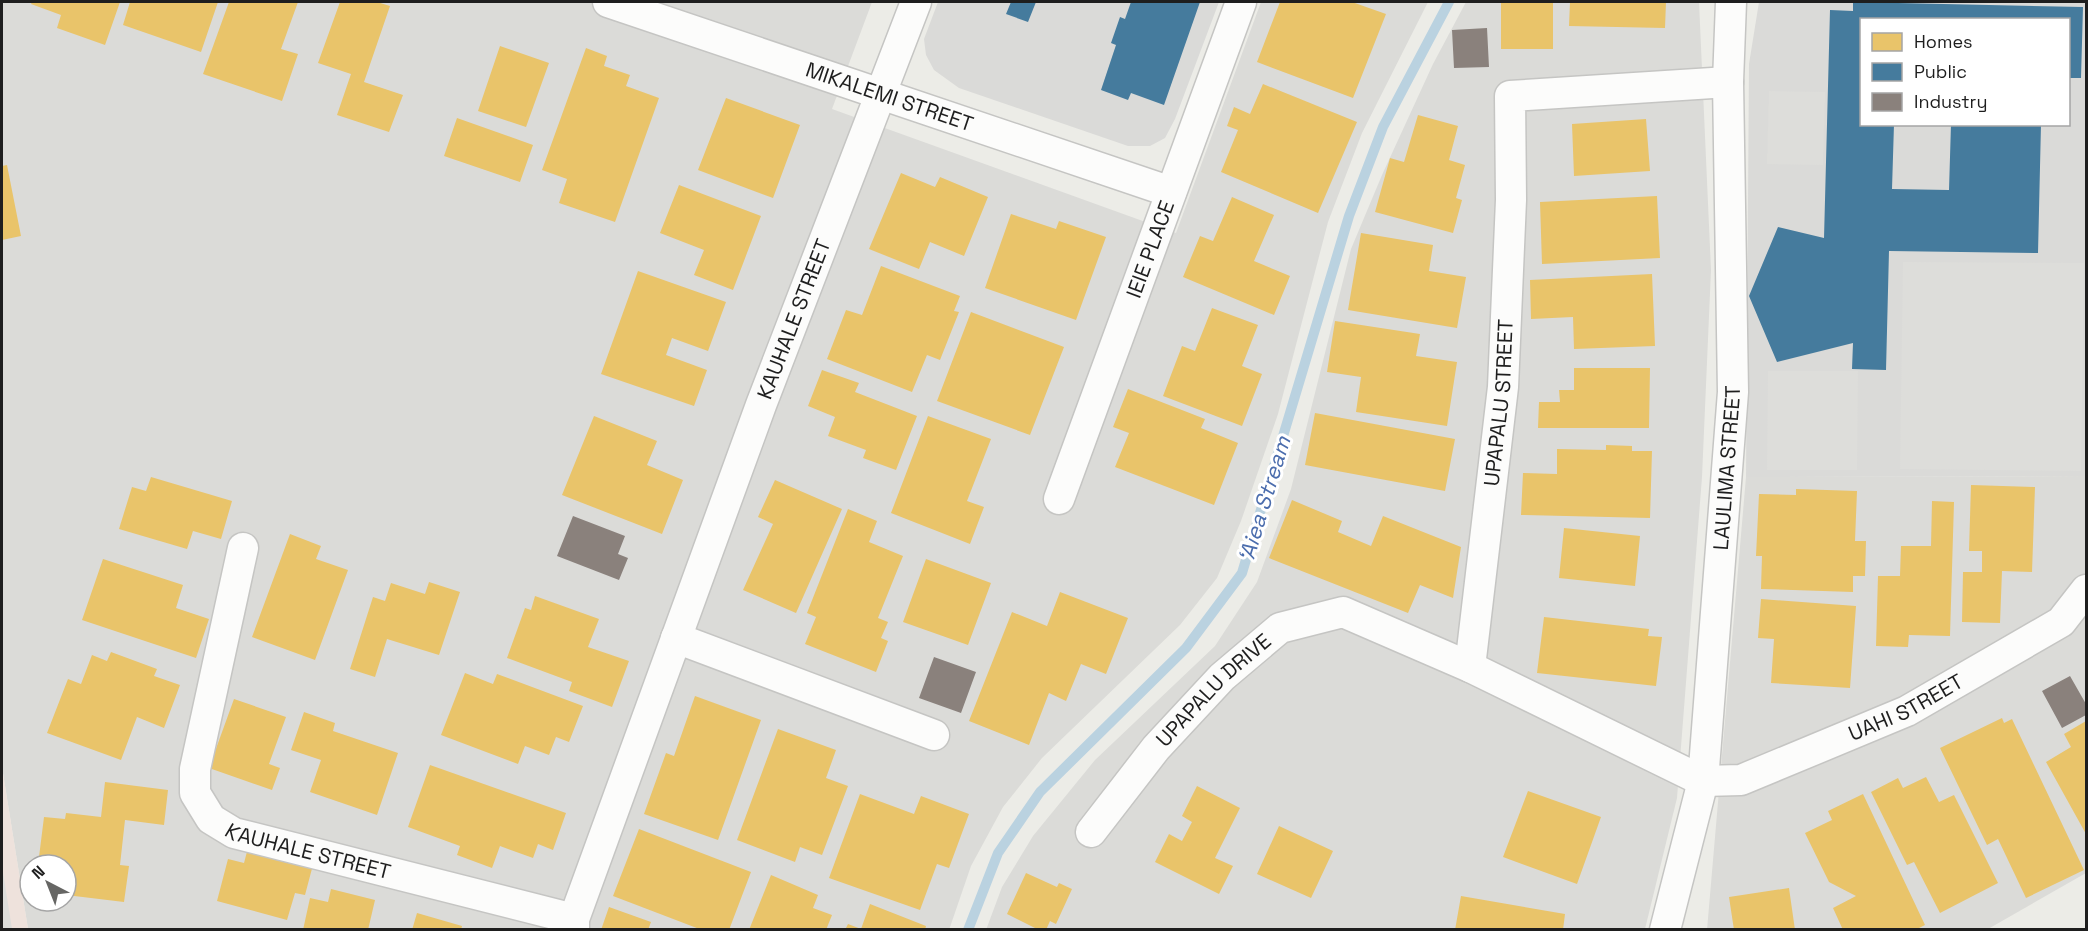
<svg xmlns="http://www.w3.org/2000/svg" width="2088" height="931" font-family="'Space Grotesk',sans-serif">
	<rect width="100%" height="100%" fill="#ecece7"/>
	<!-- residential -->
	<path fill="#dbdbd8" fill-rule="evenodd" d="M 2,2 L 872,2 L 832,109 L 1176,233 L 1261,2 L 1428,2 L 1362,133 L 1328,222 L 1278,414 L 1241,521 L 1217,578 L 1180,625 L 1042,758 L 1003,807 L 971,866 L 949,930 L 28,929 L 2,767 ZM 30,865 L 66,865 L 66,901 L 30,901 Z
		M 1466,2 L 1699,2 L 1711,270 L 1702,477 L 1677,798 L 1645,929 L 986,930 L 1002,887 L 1033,836 L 1095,760 L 1215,646 L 1257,582 L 1291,489 L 1351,249 L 1382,175 L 1433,64 Z
		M 2086,476 L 2086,873 L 1988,929 L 1707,930 L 1746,477 Z"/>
	<!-- commercial -->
	<path fill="#eee2dc" d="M 2,767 L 28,929 L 2,929 Z"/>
	<!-- religious -->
	<path fill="#dadad8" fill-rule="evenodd" d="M 938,2 L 1219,2 L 1175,119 L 1165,138 L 1150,146 L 1128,146 L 959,88 L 934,70 L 926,55 L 924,39 Z
		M 1759,2 L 2086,2 L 2086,476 L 1746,477 L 1749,64 ZM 1862,20 L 2068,20 L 2068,124 L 1862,124 Z"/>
	<!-- parking -->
	<path fill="#ddddda" d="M 1769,91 L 1825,92 L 1823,165 L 1767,164 Z
		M 1903,262 L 2084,263 L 2081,471 L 1900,469 Z
		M 1768,371 L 1858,371 L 1857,470 L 1767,470 Z
		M 2,866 L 12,929 L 2,929 Z"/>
	<!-- homes -->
	<path fill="#e9c46a" d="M 32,2 L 120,2 L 105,45 L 57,28 L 61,15 L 31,4 Z
		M 130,2 L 218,2 L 201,52 L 123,25 Z
		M 229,2 L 298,2 L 281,49 L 298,54 L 282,101 L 203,74 Z
		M 340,2 L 377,2 L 390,6 L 364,82 L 403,95 L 389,132 L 337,115 L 351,74 L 318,63 Z
		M 1280,2 L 1352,2 L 1386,14 L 1353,98 L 1257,62 Z
		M 1501,2 L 1553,2 L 1553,49 L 1501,49 Z
		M 1570,2 L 1666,2 L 1665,28 L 1569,26 Z
		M 500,46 L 549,63 L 526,127 L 478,111 Z
		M 586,48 L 607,56 L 604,66 L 630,75 L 626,86 L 659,98 L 615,222 L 559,203 L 567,179 L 542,170 Z
		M 1263,84 L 1357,122 L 1318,213 L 1221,172 L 1238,130 L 1227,126 L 1234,107 L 1250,114 Z
		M 726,98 L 800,125 L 773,198 L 698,170 Z
		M 1418,115 L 1458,126 L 1449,160 L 1465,165 L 1456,198 L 1462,200 L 1453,233 L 1375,212 L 1390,158 L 1404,162 Z
		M 457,118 L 533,145 L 520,182 L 444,156 Z
		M 1646,119 L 1650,171 L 1574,176 L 1572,124 Z
		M 7,165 L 21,236 L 2,240 L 2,166 Z
		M 901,173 L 935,187 L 940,177 L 988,197 L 964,256 L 930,242 L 919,269 L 869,249 Z
		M 679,185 L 761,216 L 733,290 L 694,275 L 704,250 L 660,233 Z
		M 1657,196 L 1660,258 L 1542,264 L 1540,202 Z
		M 1232,197 L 1274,215 L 1254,261 L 1290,276 L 1274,315 L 1183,277 L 1200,236 L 1213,241 Z
		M 1011,214 L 1056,229 L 1059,221 L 1106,237 L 1076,320 L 985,288 Z
		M 1361,233 L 1433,245 L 1429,271 L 1466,277 L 1457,328 L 1348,310 Z
		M 881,266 L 960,296 L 954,311 L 959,312 L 940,360 L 927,355 L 912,392 L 827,359 L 846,310 L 862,315 Z
		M 638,271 L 726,302 L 708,351 L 672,338 L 666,355 L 707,370 L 694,406 L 601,374 Z
		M 1652,274 L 1655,346 L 1574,349 L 1573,317 L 1531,319 L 1530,280 Z
		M 1212,308 L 1258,325 L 1242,366 L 1262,374 L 1242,426 L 1163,396 L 1182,346 L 1195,351 Z
		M 971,312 L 1064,347 L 1030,435 L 937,401 Z
		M 1335,321 L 1420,334 L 1416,356 L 1457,362 L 1447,426 L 1356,412 L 1361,377 L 1327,372 Z
		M 1574,368 L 1650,368 L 1649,428 L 1538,428 L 1539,402 L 1560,402 L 1559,390 L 1574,390 Z
		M 822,370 L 859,383 L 855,392 L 917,416 L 896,470 L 863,458 L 866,450 L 828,436 L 835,417 L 808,406 Z
		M 1128,389 L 1205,419 L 1201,428 L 1238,443 L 1214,505 L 1115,467 L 1129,433 L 1113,427 Z
		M 1315,413 L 1455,439 L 1445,491 L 1305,465 Z
		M 594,416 L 657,441 L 647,465 L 683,480 L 662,534 L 562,495 Z
		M 928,416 L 991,439 L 967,501 L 984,507 L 970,544 L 891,513 Z
		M 1606,445 L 1632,446 L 1632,451 L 1652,451 L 1650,518 L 1521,515 L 1523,473 L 1557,474 L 1557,449 L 1606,450 Z
		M 151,477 L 232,501 L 221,539 L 193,531 L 187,549 L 119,529 L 132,487 L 146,491 Z
		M 775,480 L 842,509 L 796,613 L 743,590 L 773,524 L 758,517 Z
		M 1971,485 L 2035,487 L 2032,572 L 2002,571 L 2000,623 L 1962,622 L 1963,572 L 1982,572 L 1982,551 L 1969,551 Z
		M 1796,489 L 1857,491 L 1855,541 L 1866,541 L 1865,576 L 1853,576 L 1853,592 L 1761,589 L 1762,556 L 1756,556 L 1759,494 L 1796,495 Z
		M 1292,500 L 1342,521 L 1338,532 L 1371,546 L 1383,516 L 1461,547 L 1453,598 L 1420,585 L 1408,613 L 1269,558 Z
		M 1932,501 L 1954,502 L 1950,636 L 1909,635 L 1908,647 L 1876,646 L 1878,576 L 1900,576 L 1901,546 L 1931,546 Z
		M 848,509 L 877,521 L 869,542 L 903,556 L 878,618 L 888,622 L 881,638 L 888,641 L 876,672 L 805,644 L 816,617 L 807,613 Z
		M 1564,528 L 1640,536 L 1635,586 L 1559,578 Z
		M 290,534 L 321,546 L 316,559 L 348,570 L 315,660 L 252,637 Z
		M 103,559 L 183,585 L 176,608 L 209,619 L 196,658 L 82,620 Z
		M 926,559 L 991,583 L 968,645 L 903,622 Z
		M 429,582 L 460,592 L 439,655 L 387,639 L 375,677 L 350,669 L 373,597 L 385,601 L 391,583 L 425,594 Z
		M 1060,592 L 1128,618 L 1106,674 L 1081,664 L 1066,701 L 1049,693 L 1029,745 L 969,721 L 1012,612 L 1047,626 Z
		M 535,596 L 599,619 L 588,647 L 629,661 L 612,707 L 569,691 L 572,682 L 507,658 L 525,608 L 531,610 Z
		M 1761,599 L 1856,606 L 1850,688 L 1771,683 L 1774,639 L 1758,638 Z
		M 1544,617 L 1649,629 L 1648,636 L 1662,637 L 1656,686 L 1537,673 Z
		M 111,652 L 157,669 L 154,676 L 180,685 L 164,728 L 137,717 L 121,760 L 47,733 L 68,679 L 81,684 L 92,655 L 107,661 Z
		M 465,673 L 493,684 L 497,674 L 583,706 L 569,742 L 556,737 L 549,755 L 525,746 L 518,764 L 441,735 Z
		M 695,696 L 761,720 L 718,840 L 644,814 L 666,753 L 674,756 Z
		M 234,699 L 286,717 L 269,764 L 280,768 L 272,790 L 209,768 Z
		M 304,712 L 335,723 L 333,731 L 398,753 L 377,815 L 310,792 L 321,760 L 291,750 Z
		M 2002,718 L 2004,723 L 2012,719 L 2084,870 L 2026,898 L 1998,839 L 1987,845 L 1940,748 Z
		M 2086,721 L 2086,834 L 2046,762 L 2071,747 L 2064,734 Z
		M 778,729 L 836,750 L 826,778 L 848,786 L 822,855 L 800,847 L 795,862 L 737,840 Z
		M 430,765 L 566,813 L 553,850 L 538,844 L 533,858 L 500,846 L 492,868 L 457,855 L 460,846 L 408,827 Z
		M 1926,777 L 1939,802 L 1954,795 L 1998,883 L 1940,913 L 1914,862 L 1907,865 L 1871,792 L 1898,778 L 1903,788 Z
		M 105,782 L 168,790 L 164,825 L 125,820 L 120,865 L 129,866 L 124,902 L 66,895 L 66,865 L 38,865 L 44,817 L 65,819 L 66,813 L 101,817 Z
		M 1197,786 L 1240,808 L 1215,858 L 1233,866 L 1219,894 L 1155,862 L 1169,834 L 1182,841 L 1192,822 L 1182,816 Z
		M 1528,791 L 1601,817 L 1577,884 L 1503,857 Z
		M 860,794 L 914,814 L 921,796 L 969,814 L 949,868 L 937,864 L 920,910 L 829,878 Z
		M 1863,794 L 1925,925 L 1915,930 L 1843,930 L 1833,908 L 1856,896 L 1829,882 L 1805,833 L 1832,820 L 1828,811 Z
		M 1279,826 L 1333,851 L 1311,898 L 1257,874 Z
		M 639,829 L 751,872 L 729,930 L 702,930 L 613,896 Z
		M 249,844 L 314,861 L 305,895 L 295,893 L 287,920 L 217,901 L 228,859 L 244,863 Z
		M 1026,873 L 1057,887 L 1059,883 L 1072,889 L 1056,924 L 1050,921 L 1046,930 L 1039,930 L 1007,914 Z
		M 771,875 L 818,895 L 813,908 L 832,915 L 826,930 L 749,930 Z
		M 1789,888 L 1795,930 L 1734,930 L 1729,897 Z
		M 331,889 L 375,900 L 368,930 L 303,930 L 310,898 L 328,902 Z
		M 1461,896 L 1565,914 L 1563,930 L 1455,930 Z
		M 870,904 L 926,926 L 925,930 L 845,930 L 848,924 L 861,929 Z
		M 609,907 L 651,922 L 648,930 L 601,930 Z
		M 417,913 L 462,926 L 461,930 L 412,930 Z"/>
	<!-- public -->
	<path fill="#457b9d" d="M 1011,2 L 1036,2 L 1028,22 L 1006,14 Z
		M 1131,2 L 1200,2 L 1164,105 L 1131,93 L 1128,100 L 1101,90 L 1116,45 L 1111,43 L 1120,17 L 1125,19 Z
		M 1853,2 L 2083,7 L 2081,78 L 2068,78 L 2068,20 L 1862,20 L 1862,124 L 1894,124 L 1892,189 L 1949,190 L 1951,124 L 2041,124 L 2038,253 L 1889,251 L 1886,370 L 1852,369 L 1853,343 L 1777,362 L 1749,296 L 1778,227 L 1824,238 L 1830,10 L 1853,11 Z"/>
	<!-- industry -->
	<path fill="#8a817c" d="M 1487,28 L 1489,67 L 1454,68 L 1452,30 Z
		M 573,516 L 625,536 L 618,554 L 628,558 L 619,580 L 557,556 Z
		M 934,657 L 976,672 L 961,713 L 919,698 Z
		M 2070,676 L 2086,704 L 2086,715 L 2062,728 L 2042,691 Z"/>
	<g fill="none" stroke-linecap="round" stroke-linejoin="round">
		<!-- stream -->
		<path stroke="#bad2e0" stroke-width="10" d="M 968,930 L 998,853 L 1040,792 L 1186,648 L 1242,573 L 1349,216 L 1383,127 L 1449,2"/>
		<defs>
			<g id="minor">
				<path id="s1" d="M 608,2 L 1171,192"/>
				<path id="s2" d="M 1059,499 L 1241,2"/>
				<path id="s3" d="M 243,548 L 195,769 L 195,793 L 211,819 L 234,833 L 574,919"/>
				<path d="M 676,638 L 934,735"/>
				<path id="s4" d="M 1470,667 L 1503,387 L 1511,200 L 1510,96 L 1728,82"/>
				<path id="s5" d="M 1091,832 L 1156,748 L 1222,677 L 1280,628 L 1343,612 L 1470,667 L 1703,781 L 1741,780 L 1907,711 L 2061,622 L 2086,590"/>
				<path id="s6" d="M 574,930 L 574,919 L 761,405 L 916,2"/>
				<path id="s7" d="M 1665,930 L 1703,781 L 1733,392 L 1728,82 L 1731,2"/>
			</g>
		</defs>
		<!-- minor casing -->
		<use href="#minor" stroke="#c5c5c3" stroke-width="33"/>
		<!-- minor -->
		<use href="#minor" stroke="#fcfcfb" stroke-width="30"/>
	</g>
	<g text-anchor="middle" stroke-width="6" stroke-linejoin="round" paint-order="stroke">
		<!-- street labels -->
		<g font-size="21" fill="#1e1e1e" stroke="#fff">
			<text dy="7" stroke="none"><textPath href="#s1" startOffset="297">MIKALEMI STREET</textPath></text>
			<text dy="7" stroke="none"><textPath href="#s2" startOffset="266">IEIE PLACE</textPath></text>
			<text dy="7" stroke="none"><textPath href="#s6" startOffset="650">KAUHALE STREET</textPath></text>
			<text dy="7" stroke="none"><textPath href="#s4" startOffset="266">UPAPALU STREET</textPath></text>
			<text dy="7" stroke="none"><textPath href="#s7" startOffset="468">LAULIMA STREET</textPath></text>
			<text dy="7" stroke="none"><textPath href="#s5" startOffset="188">UPAPALU DRIVE</textPath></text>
			<text dy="7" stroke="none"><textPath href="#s5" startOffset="960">UAHI STREET</textPath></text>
			<text dy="7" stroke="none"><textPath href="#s3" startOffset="384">KAUHALE STREET</textPath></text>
		</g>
		<!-- water labels -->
		<g font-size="22" font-style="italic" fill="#4b6dad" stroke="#fff">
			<text transform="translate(1264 499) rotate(-73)" y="8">ʻAiea Stream</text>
		</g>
	</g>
	<!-- border -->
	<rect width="2088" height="931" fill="none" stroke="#1e1e1e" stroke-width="6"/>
	<!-- legend -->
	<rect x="1860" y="18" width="210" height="108" fill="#ffffff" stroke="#a5a5a5" stroke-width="1.5"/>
	<rect x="1872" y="33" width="30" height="18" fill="#e9c46a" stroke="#a5a5a5" stroke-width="1.5"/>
	<text x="1914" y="48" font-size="18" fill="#1e1e1e">Homes</text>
	<rect x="1872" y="63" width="30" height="18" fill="#457b9d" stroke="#a5a5a5" stroke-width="1.5"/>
	<text x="1914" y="78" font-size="18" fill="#1e1e1e">Public</text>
	<rect x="1872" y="93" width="30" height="18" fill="#8a817c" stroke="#a5a5a5" stroke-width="1.5"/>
	<text x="1914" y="108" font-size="18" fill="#1e1e1e">Industry</text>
	<!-- north arrow -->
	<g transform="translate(48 883) rotate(318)"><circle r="28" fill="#ffffff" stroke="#a5a5a5" stroke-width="1.5"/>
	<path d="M0-4.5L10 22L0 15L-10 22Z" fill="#666664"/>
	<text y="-9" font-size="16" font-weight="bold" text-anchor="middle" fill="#1e1e1e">N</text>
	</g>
</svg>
